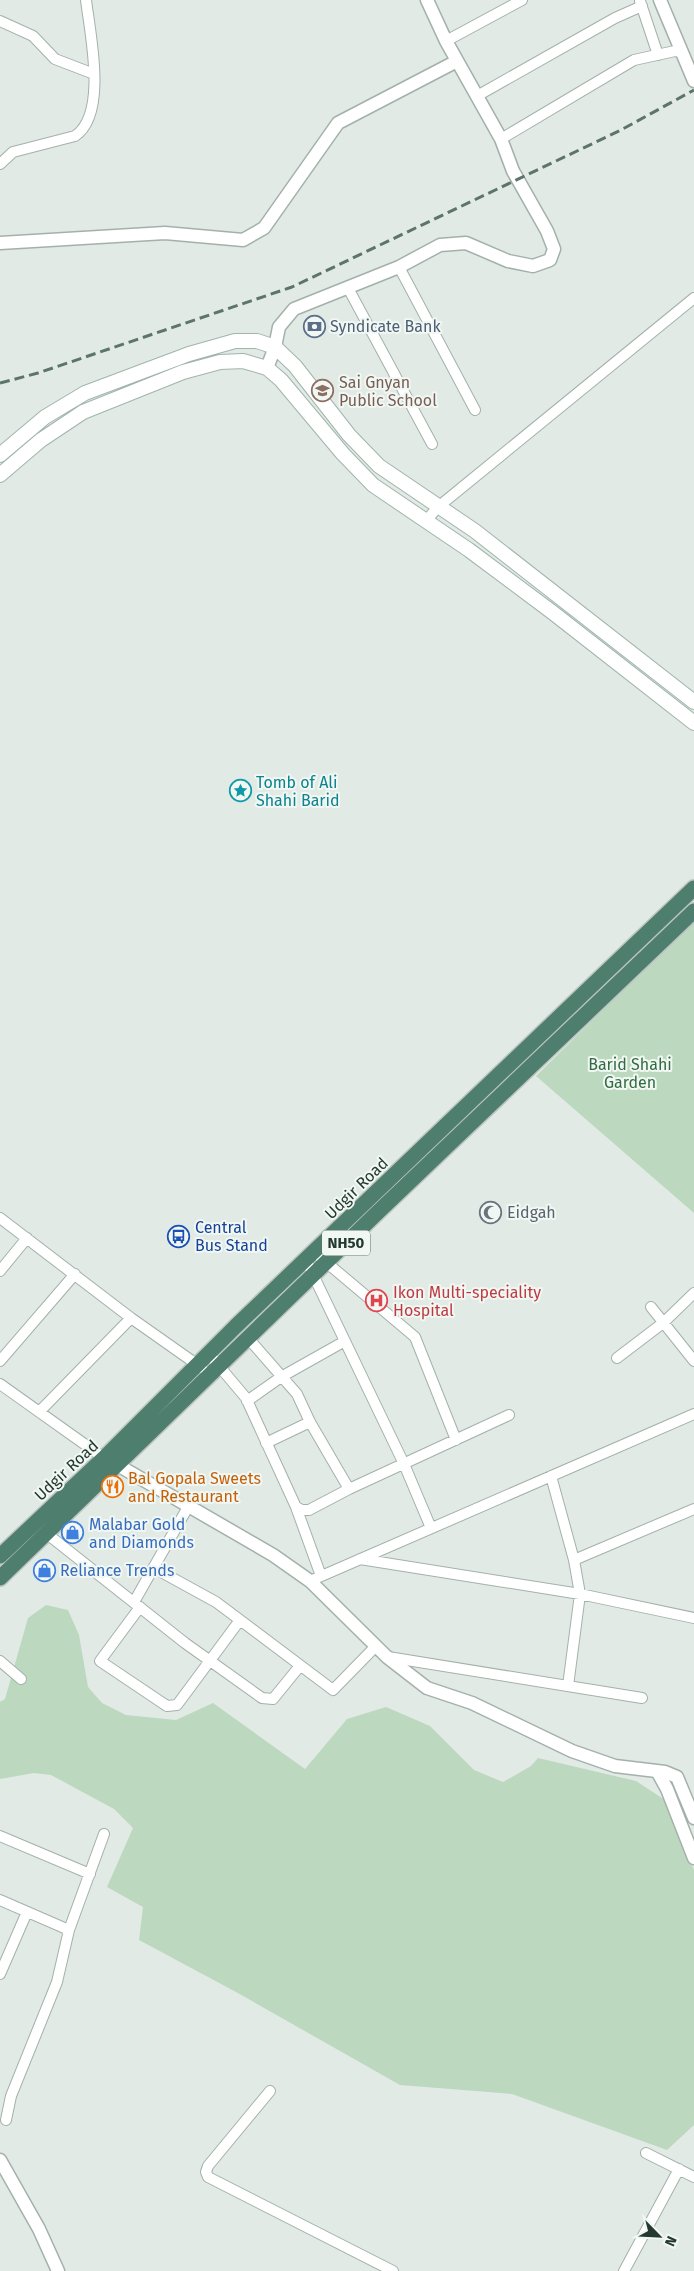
<svg xmlns="http://www.w3.org/2000/svg" width="694" height="2271" font-family="'Fira Sans',sans-serif">
	<rect width="100%" height="100%" fill="#e1eae5"/>
	<!-- green -->
	<path fill="#bcd9c0" d="M 694,920 L 694,1213 L 536,1076 Z
		M 46,1605 L 68,1610 L 79,1635 L 88,1687 L 102,1703 L 126,1715 L 176,1720 L 213,1703 L 305,1769 L 347,1719 L 386,1707 L 430,1726 L 474,1770 L 503,1782 L 531,1766 L 538,1758 L 636,1781 L 665,1800 L 694,1870 L 694,2125 L 667,2150 L 512,2094 L 400,2085 L 236,1992 L 139,1940 L 143,1907 L 107,1887 L 133,1828 L 114,1809 L 51,1775 L 34,1773 L 0,1779 L 0,1702 L 5,1699 L 28,1618 Z"/>
	<g fill="none" stroke-linecap="round" stroke-linejoin="round">
		<defs>
			<path id="minor" d="M 640,1 L 658,55
				M 0,21 L 33,36 L 55,59 L 94,74
				M 446,41 L 522,0
				M 477,96 L 615,18 L 642,6
				M 501,139 L 634,60 L 675,51 L 682,52
				M 0,164 L 13,152 L 75,136 C 108,114 90,34 86,0
				M 399,267 L 475,410
				M 348,288 L 432,444
				M 425,522 L 438,507 L 694,298
				M 0,1218 L 131,1318 L 202,1368
				M 314,1252 L 415,1337 L 456,1440
				M 306,1260 L 404,1464 L 431,1528
				M 0,1271 L 27,1238
				M 651,1307 L 694,1361
				M 248,1338 L 297,1394 L 310,1422 L 349,1489 L 509,1415
				M 209,1354 L 246,1398 L 296,1507 L 321,1576
				M 617,1358 L 663,1323 L 694,1293
				M 0,1361 L 75,1274
				M 0,1384 L 104,1458
				M 247,1401 L 281,1377 L 345,1341
				M 39,1412 L 131,1318
				M 266,1443 L 310,1422
				M 551,1476 L 574,1560 L 694,1509
				M 296,1507 L 302,1510 L 309,1510 L 349,1489
				M 46,1533 L 185,1643 L 262,1698 L 273,1699 L 299,1667
				M 360,1559 L 580,1594 L 694,1618
				M 154,1568 L 216,1602 L 333,1690 L 376,1646
				M 310,1581 L 694,1414
				M 134,1602 L 188,1507
				M 140,1607 L 100,1661 L 167,1706 L 177,1705 L 240,1620
				M 388,1657 L 642,1698
				M 0,1661 L 21,1679
				M 568,1686 L 580,1594 L 574,1560
				M 0,1836 L 90,1874
				M 0,1900 L 69,1930
				M 0,1974 L 27,1912
				M 270,2091 L 208,2166 L 206,2172 L 208,2177 L 393,2271
				M 6,2120 L 11,2096 L 57,1982 L 69,1930 L 104,1834
				M 646,2153 L 694,2177
				M 624,2271 L 679,2169"/>
			<path id="tertiary" d="M 660,0 L 694,81
				M 0,243 L 165,233 L 243,240 L 264,228 L 338,123 L 457,61
				M 267,368 L 275,347 L 279,327 L 294,309 L 399,267 L 440,245 L 466,243 L 508,261 L 533,266 L 550,260 L 554,249 L 547,231 L 513,171 L 501,139 L 446,41 L 427,0
				M 109,1460 L 273,1555 L 310,1581 L 387,1657 L 427,1688 L 472,1703 L 572,1751 L 615,1766 L 665,1772 L 677,1777 L 694,1818
				M 657,1771 L 667,1789 L 694,1858
				M 0,2160 L 39,2229 L 58,2271"/>
			<path id="secondary" d="M 0,455 L 45,417 L 85,393 L 189,354 L 235,341 L 257,341 L 275,347 L 295,366 L 349,435 L 379,466 L 475,531 L 694,702
				M 0,475 L 41,440 L 83,412 L 183,372 L 220,362 L 243,361 L 267,368 L 281,380 L 343,454 L 373,485 L 469,550 L 552,612 L 694,723"/>
			<path id="trunk" d="M 0,1556 L 104,1458 L 236,1326 L 694,888
				M 0,1578 L 378,1212 L 694,911"/>
		</defs>
		<!-- minor casing -->
		<use href="#minor" stroke="#a4b1ab" stroke-width="12"/>
		<!-- tertiary casing -->
		<use href="#tertiary" stroke="#a4b1ab" stroke-width="15"/>
		<!-- secondary casing -->
		<use href="#secondary" stroke="#a1b5ab" stroke-width="16"/>
		<!-- trunk casing -->
		<use href="#trunk" stroke="#bdc4c1" stroke-width="18"/>
		<!-- minor -->
		<use href="#minor" stroke="#fff" stroke-width="10"/>
		<!-- tertiary -->
		<use href="#tertiary" stroke="#fff" stroke-width="12"/>
		<!-- secondary -->
		<use href="#secondary" stroke="#fff" stroke-width="14"/>
		<!-- trunk -->
		<use href="#trunk" stroke="#4e7e6e" stroke-width="15"/>
		<!-- rail -->
		<path stroke="#5d746c" stroke-width="3" stroke-dasharray="10 5" stroke-linecap="butt" d="M 0,383 L 38,373 L 292,287 L 621,130 L 694,90"/>
	</g>
	<!-- icons -->
	<defs>
		<symbol id="bank-ring" viewBox="-11 -11 22 22"><circle r="9.5" fill="#f1f7f3" stroke="#5c6f8a" stroke-width="1.5"/><path d="M-6-4H6V4H-6ZM0-2.3a2.3 2.3 0 1 0 0 4.6a2.3 2.3 0 1 0 0-4.6Z" fill="#5c6f8a"/></symbol>
		<symbol id="school-ring" viewBox="-11 -11 22 22"><circle r="9.5" fill="#f1f7f3" stroke="#8d6e63" stroke-width="1.5"/><path d="M0-5L7-2L0 1L-7-2ZM-4 1L0 2.5L4 1V4Q0 6-4 4Z" fill="#8d6e63"/></symbol>
		<symbol id="sight-ring" viewBox="-11 -11 22 22"><circle r="9.5" fill="#f1f7f3" stroke="#0f9aa8" stroke-width="1.5"/><path d="M0-6L1.8-2.2L6-1.7L2.9 1.2L3.7 5.4L0 3.3L-3.7 5.4L-2.9 1.2L-6-1.7L-1.8-2.2Z" fill="#0f9aa8"/></symbol>
		<symbol id="mosque-ring" viewBox="-11 -11 22 22"><circle r="9.5" fill="#f1f7f3" stroke="#6b7280" stroke-width="1.5"/><path d="M3.5-4.9A6 6 0 1 0 3.5 4.9A5 5 0 1 1 3.5-4.9Z" fill="#6b7280"/></symbol>
		<symbol id="bus-ring" viewBox="-11 -11 22 22"><circle r="9.5" fill="#f1f7f3" stroke="#1a4fb4" stroke-width="1.5"/><path d="M-5-6H5V4H4V6H2V4H-2V6H-4V4H-5ZM-3.5-4V0h7V-4ZM-3.5 1.2v1.5H-2V1.2ZM2 1.2v1.5H3.5V1.2Z" fill="#1a4fb4"/></symbol>
		<symbol id="hospital-ring" viewBox="-11 -11 22 22"><circle r="9.5" fill="#f1f7f3" stroke="#e0444e" stroke-width="1.5"/><path d="M-5-5h3v3.5h4V-5h3V5h-3V1.5h-4V5h-3Z" fill="#e0444e"/></symbol>
		<symbol id="restaurant-ring" viewBox="-11 -11 22 22"><circle r="9.5" fill="#f1f7f3" stroke="#e8710a" stroke-width="1.5"/><path d="M-5-6h1v4h1v-4h1v4h1v-4h1v5L-1.5 .5V6h-2V.5L-5-1ZM5-6V6H3V1.5H1.5Q1.5-4 5-6Z" fill="#e8710a"/></symbol>
		<symbol id="shop-ring" viewBox="-11 -11 22 22"><circle r="9.5" fill="#f1f7f3" stroke="#3f7fe0" stroke-width="1.5"/><path d="M-5-2.5h2.3a2.7 3.5 0 0 1 5.4 0H5L5.5 6h-11ZM-1.5-2.5h3a1.5 2.3 0 0 0-3 0Z" fill="#3f7fe0"/></symbol>
	</defs>
	<g fill-rule="evenodd">
		<use href="#bank-ring" x="302" y="314" width="25" height="25"/>
		<use href="#school-ring" x="310" y="378" width="25" height="25"/>
		<use href="#sight-ring" x="228" y="778" width="25" height="25"/>
		<use href="#mosque-ring" x="478" y="1200" width="25" height="25"/>
		<use href="#bus-ring" x="166" y="1224" width="25" height="25"/>
		<use href="#hospital-ring" x="364" y="1288" width="25" height="25"/>
		<use href="#restaurant-ring" x="100" y="1474" width="25" height="25"/>
		<use href="#shop-ring" x="60" y="1520" width="25" height="25"/>
		<use href="#shop-ring" x="32" y="1558" width="25" height="25"/>
	</g>
	<g text-anchor="middle" stroke-width="4" stroke-linejoin="round" paint-order="stroke">
		<!-- shield labels -->
		<rect fill="#f1f7f3" stroke="#61726b" stroke-width="1" x="322" y="1230.5" width="48" height="25" rx="4"/>
		<g font-size="15" font-weight="bold" fill="#233931">
			<text x="346" y="1248">NH50</text>
		</g>
		<!-- service labels -->
		<g font-size="16" fill="#4e5e75" stroke="#f1f7f3" text-anchor="start">
			<text x="330" y="332">Syndicate Bank</text>
		</g>
		<!-- education labels -->
		<g font-size="16" fill="#785e54" stroke="#f1f7f3" text-anchor="start">
			<text x="339" y="388">Sai Gnyan<tspan x="339" dy="18">Public School</tspan></text>
		</g>
		<!-- culture labels -->
		<g font-size="16" fill="#0d838f" stroke="#f1f7f3" text-anchor="start">
			<text x="256" y="788">Tomb of Ali<tspan x="256" dy="18">Shahi Barid</tspan></text>
		</g>
		<!-- park labels -->
		<g font-size="16" fill="#316c41" stroke="#f1f7f3">
			<text x="630" y="1070">Barid Shahi<tspan x="630" dy="18">Garden</tspan></text>
		</g>
		<!-- street labels -->
		<g font-size="16" fill="#233931" stroke="#f1f7f3">
			<text transform="translate(356 1188) rotate(-44)" y="6">Udgir Road</text>
			<text transform="translate(66 1470) rotate(-43)" y="6">Udgir Road</text>
		</g>
		<!-- worship labels -->
		<g font-size="16" fill="#5b616d" stroke="#f1f7f3" text-anchor="start">
			<text x="507" y="1218">Eidgah</text>
		</g>
		<!-- transit labels -->
		<g font-size="16" fill="#164399" stroke="#f1f7f3" text-anchor="start">
			<text x="195" y="1233">Central<tspan x="195" dy="18">Bus Stand</tspan></text>
		</g>
		<!-- health labels -->
		<g font-size="16" fill="#be3a42" stroke="#f1f7f3" text-anchor="start">
			<text x="393" y="1298">Ikon Multi-speciality<tspan x="393" dy="18">Hospital</tspan></text>
		</g>
		<!-- food labels -->
		<g font-size="16" fill="#c56008" stroke="#f1f7f3" text-anchor="start">
			<text x="128" y="1484">Bal Gopala Sweets<tspan x="128" dy="18">and Restaurant</tspan></text>
		</g>
		<!-- shop labels -->
		<g font-size="16" fill="#366cbe" stroke="#f1f7f3" text-anchor="start">
			<text x="89" y="1530">Malabar Gold<tspan x="89" dy="18">and Diamonds</tspan></text>
			<text x="60" y="1576">Reliance Trends</text>
		</g>
	</g>
	<!-- north arrow -->
	<g transform="translate(659 2236) rotate(114)" stroke="#f1f7f3" stroke-width="4" paint-order="stroke">
	<path d="M0-4L9 19L0 12L-9 19Z" fill="#233931"/>
	<text y="-8" font-size="14" font-weight="bold" text-anchor="middle" fill="#233931">N</text>
	</g>
</svg>
